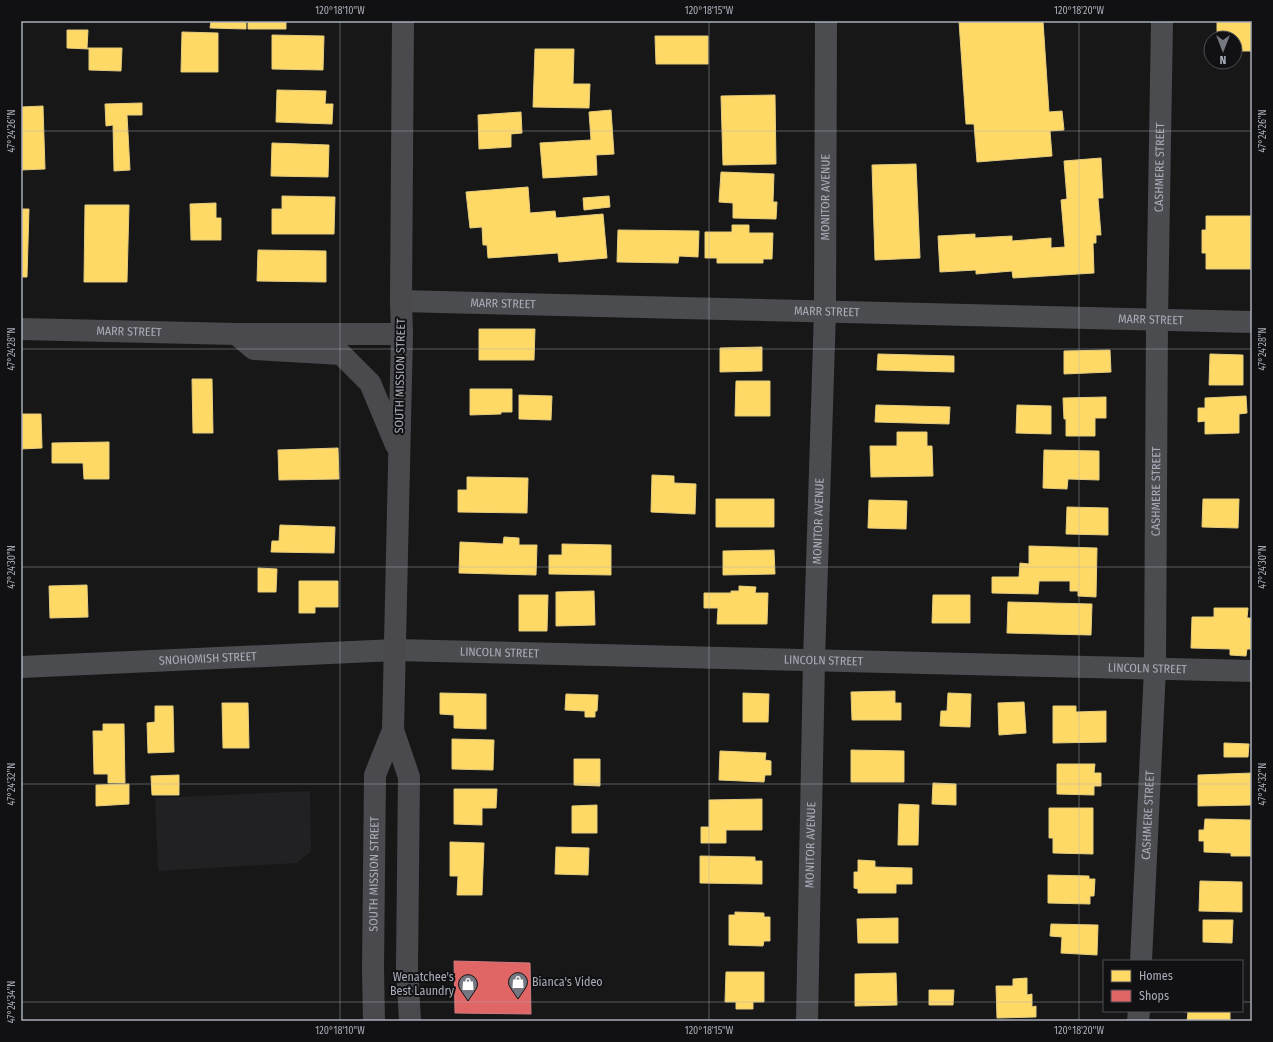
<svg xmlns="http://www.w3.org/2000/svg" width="1273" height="1042" font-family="'Fira Sans Condensed',sans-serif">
	<rect width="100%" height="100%" fill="#171717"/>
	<!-- built -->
	<path fill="#212123" d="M 310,791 L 311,851 L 297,863 L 158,871 L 155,798 Z"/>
	<!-- homes -->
	<path fill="#ffd966" stroke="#e5cc7f" d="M 211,21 L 246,21 L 246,29 L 210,28 Z
		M 248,21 L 286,21 L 286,29 L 248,29 Z
		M 959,21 L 1043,21 L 1049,112 L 1062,111 L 1064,130 L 1050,131 L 1052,156 L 977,162 L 974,124 L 966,124 Z
		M 1217,21 L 1252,21 L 1252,51 L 1235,51 L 1235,38 L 1217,38 Z
		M 67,30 L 88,30 L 87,48 L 122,48 L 121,71 L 89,70 L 89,49 L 67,48 Z
		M 182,32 L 218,33 L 218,72 L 181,72 Z
		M 272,35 L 324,36 L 323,70 L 272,69 Z
		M 655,36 L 708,36 L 708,64 L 656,64 Z
		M 535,49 L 574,49 L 573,84 L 590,84 L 589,108 L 533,107 Z
		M 277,90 L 326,91 L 325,104 L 333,104 L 332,124 L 276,122 Z
		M 775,95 L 776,164 L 723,165 L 721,96 Z
		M 142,103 L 142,115 L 127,115 L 130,170 L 114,171 L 113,125 L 106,126 L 105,104 Z
		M 43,106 L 45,169 L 21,170 L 21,107 Z
		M 611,110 L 614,154 L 596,155 L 597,175 L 543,178 L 540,143 L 591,140 L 589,112 Z
		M 521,112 L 522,133 L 511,134 L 511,147 L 479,149 L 478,115 Z
		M 272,143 L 329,145 L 328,177 L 271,176 Z
		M 1101,158 L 1103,198 L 1098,198 L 1101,235 L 1096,235 L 1096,243 L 1093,243 L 1094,273 L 1013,278 L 1012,271 L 976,274 L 976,270 L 940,272 L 938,236 L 975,234 L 975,238 L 1012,236 L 1012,241 L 1051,238 L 1051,248 L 1065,247 L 1061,200 L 1067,199 L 1064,161 Z
		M 916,164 L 920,258 L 875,260 L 872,165 Z
		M 721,172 L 774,174 L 773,202 L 777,202 L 776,219 L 733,218 L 733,203 L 719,202 Z
		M 528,187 L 530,213 L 555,211 L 556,218 L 603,214 L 607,258 L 559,262 L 558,253 L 488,258 L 487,245 L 483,245 L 482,227 L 470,228 L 466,192 Z
		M 282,196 L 335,197 L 334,234 L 272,234 L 272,209 L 282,209 Z
		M 609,196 L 610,207 L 584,210 L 583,198 Z
		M 216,203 L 216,218 L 221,218 L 221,240 L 191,240 L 190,204 Z
		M 85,205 L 129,205 L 127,282 L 84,282 Z
		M 21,209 L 29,209 L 27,277 L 21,277 Z
		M 1206,216 L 1252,216 L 1252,269 L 1206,269 L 1206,253 L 1202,253 L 1202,230 L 1206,230 Z
		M 732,225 L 749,225 L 749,233 L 773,233 L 772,259 L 763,259 L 763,263 L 717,263 L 717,258 L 705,258 L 705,232 L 732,232 Z
		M 618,230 L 699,231 L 698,257 L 679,256 L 678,263 L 617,262 Z
		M 258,250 L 326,251 L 326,282 L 257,281 Z
		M 479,329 L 535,329 L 534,360 L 479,360 Z
		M 762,347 L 762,371 L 720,372 L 720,348 Z
		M 1110,350 L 1111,372 L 1064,374 L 1064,351 Z
		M 878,354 L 954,356 L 954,372 L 877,370 Z
		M 1210,354 L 1243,355 L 1243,385 L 1209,385 Z
		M 192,379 L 212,379 L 213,433 L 193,433 Z
		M 736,381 L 770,381 L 770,416 L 735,416 Z
		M 470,389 L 512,389 L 512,412 L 501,412 L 501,414 L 470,415 Z
		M 519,395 L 552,396 L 551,420 L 519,419 Z
		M 1246,396 L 1247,413 L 1239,414 L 1239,433 L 1205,434 L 1205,421 L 1198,422 L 1198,408 L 1205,408 L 1205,398 Z
		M 1106,397 L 1106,418 L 1095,418 L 1095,436 L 1066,436 L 1066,419 L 1064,419 L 1063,398 Z
		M 876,405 L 950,407 L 949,424 L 875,422 Z
		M 1017,405 L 1051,406 L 1051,434 L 1016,433 Z
		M 21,414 L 41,414 L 42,448 L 21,449 Z
		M 897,432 L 927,432 L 927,446 L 932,446 L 933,476 L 871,477 L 870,446 L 897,446 Z
		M 109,442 L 109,479 L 84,479 L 83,463 L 52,463 L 52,443 Z
		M 338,448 L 339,479 L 279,480 L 278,450 Z
		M 1044,450 L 1099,451 L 1099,480 L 1068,479 L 1067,489 L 1043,488 Z
		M 652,475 L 674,476 L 674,483 L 696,484 L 695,514 L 651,512 Z
		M 467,477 L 528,478 L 527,513 L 458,512 L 458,490 L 467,490 Z
		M 716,499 L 774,499 L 774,527 L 716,527 Z
		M 1203,499 L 1239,499 L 1238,528 L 1202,527 Z
		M 869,500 L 907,501 L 906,529 L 868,528 Z
		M 1067,507 L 1108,508 L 1108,535 L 1066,534 Z
		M 280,525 L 335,527 L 334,553 L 271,552 L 272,541 L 279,541 Z
		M 504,537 L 519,538 L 519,545 L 537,545 L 536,575 L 459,573 L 460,542 L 503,544 Z
		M 562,544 L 611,545 L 611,575 L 549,574 L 549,555 L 562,555 Z
		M 1029,546 L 1097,548 L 1096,597 L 1078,596 L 1078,591 L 1070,591 L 1070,581 L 1039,581 L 1038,594 L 992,593 L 992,577 L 1019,577 L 1020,563 L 1029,564 Z
		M 774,550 L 775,574 L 723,575 L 723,551 Z
		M 258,568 L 277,569 L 276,592 L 258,592 Z
		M 299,581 L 338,581 L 338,607 L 315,607 L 315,613 L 299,613 Z
		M 87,585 L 88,617 L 50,618 L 49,586 Z
		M 739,586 L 756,587 L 755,593 L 768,593 L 767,624 L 717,624 L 718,608 L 704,608 L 704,593 L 731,593 L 731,591 L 739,591 Z
		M 594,591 L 595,625 L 556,626 L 556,592 Z
		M 519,595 L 548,595 L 547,631 L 519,631 Z
		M 933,595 L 970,595 L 970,623 L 932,623 Z
		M 1008,602 L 1092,604 L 1091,635 L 1007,633 Z
		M 1214,608 L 1248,608 L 1247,618 L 1252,618 L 1252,649 L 1247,649 L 1246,656 L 1230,655 L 1230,649 L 1191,648 L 1192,617 L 1214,617 Z
		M 895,691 L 895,703 L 901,703 L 901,720 L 852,720 L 851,692 Z
		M 440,693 L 486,694 L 486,729 L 454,728 L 454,715 L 440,714 Z
		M 743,693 L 769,694 L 768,722 L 743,722 Z
		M 948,693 L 971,694 L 970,727 L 940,726 L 941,711 L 947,711 Z
		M 566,694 L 598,695 L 597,711 L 595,711 L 595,717 L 585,717 L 585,711 L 565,710 Z
		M 1024,702 L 1026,733 L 999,735 L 998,703 Z
		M 222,703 L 248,703 L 249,748 L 223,748 Z
		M 155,706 L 173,706 L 174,752 L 148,753 L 147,723 L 155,722 Z
		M 1053,706 L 1076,706 L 1076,712 L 1106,711 L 1106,742 L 1053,743 Z
		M 103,724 L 124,724 L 125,783 L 108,783 L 108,774 L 94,774 L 93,731 L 103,731 Z
		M 452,739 L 494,740 L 493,770 L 452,769 Z
		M 1224,743 L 1249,744 L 1248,757 L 1224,757 Z
		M 851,750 L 904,751 L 904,782 L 851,782 Z
		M 720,751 L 766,753 L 765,760 L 771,761 L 771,775 L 765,775 L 764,782 L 719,780 Z
		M 574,759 L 600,759 L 600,786 L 574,785 Z
		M 1057,764 L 1095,764 L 1094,773 L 1101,773 L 1101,786 L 1094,786 L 1094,795 L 1057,794 Z
		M 1252,773 L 1252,805 L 1198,806 L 1198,775 Z
		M 179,775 L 179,795 L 152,795 L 151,776 Z
		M 933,783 L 956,784 L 956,805 L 932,804 Z
		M 129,784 L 129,804 L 96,806 L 96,785 Z
		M 454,789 L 497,789 L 496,808 L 482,808 L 482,825 L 454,824 Z
		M 762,799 L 762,830 L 726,830 L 726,843 L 701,843 L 701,827 L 709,827 L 709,800 Z
		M 899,804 L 919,805 L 918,845 L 898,845 Z
		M 597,805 L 597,833 L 572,833 L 572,806 Z
		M 1049,808 L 1093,808 L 1093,854 L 1053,853 L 1053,838 L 1049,838 Z
		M 1205,819 L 1252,820 L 1252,856 L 1231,856 L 1231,853 L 1204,852 L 1204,841 L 1199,841 L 1199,830 L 1204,830 Z
		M 450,842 L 484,843 L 482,895 L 457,895 L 458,876 L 450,876 Z
		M 556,847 L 589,848 L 588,875 L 555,874 Z
		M 700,856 L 755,857 L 755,861 L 762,861 L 762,884 L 700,883 Z
		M 858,860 L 875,861 L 875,867 L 912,868 L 912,884 L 896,884 L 896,893 L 858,893 L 858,889 L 854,888 L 854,872 L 858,872 Z
		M 1048,875 L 1089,876 L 1089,879 L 1095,879 L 1094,896 L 1090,896 L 1090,904 L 1048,903 Z
		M 1200,881 L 1242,882 L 1242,912 L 1199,911 Z
		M 735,912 L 764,913 L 764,917 L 770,917 L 770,941 L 764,941 L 763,946 L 729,945 L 729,915 L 735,915 Z
		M 898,918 L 898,943 L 858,943 L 857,919 Z
		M 1203,920 L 1233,920 L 1232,943 L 1203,942 Z
		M 1051,924 L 1098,925 L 1097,955 L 1061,953 L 1062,937 L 1050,936 Z
		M 726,972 L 764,972 L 764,1002 L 753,1002 L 753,1009 L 736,1009 L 736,1002 L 725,1002 Z
		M 896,973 L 897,1005 L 855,1006 L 855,974 Z
		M 1027,978 L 1027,995 L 1032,994 L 1032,1007 L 1036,1006 L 1036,1017 L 997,1018 L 996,986 L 1013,986 L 1013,979 Z
		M 929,990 L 954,990 L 953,1005 L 929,1005 Z
		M 1176,1011 L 1230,1011 L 1230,1021 L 1187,1021 L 1188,1012 Z"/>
	<!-- shops -->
	<path fill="#e06666" stroke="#cf7b7f" d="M 454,961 L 530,963 L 531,1014 L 455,1013 Z"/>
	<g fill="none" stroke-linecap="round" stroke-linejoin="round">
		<!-- street -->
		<g stroke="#4b4c50" stroke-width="22">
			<path id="s1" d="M 401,301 L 1252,322"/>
			<path id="s2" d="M 21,667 L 395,650 L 1252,671"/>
			<path id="s3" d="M 1141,961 L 1155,669 L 1157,320 L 1162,21"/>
			<path id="s4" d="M 807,1021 L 814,660 L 825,311 L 826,21"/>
			<path d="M 1138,1021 L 1139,1011"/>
		</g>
		<!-- secondary -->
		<g stroke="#4a4a4e" stroke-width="22">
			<path d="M 403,21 L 401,301 L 402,334 L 393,730 L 409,777 L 407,967 L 410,1021"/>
			<path id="s5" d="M 21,329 L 236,334 L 402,334"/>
			<path d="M 236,334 L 254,349 L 341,354 L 370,383 L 396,445"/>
			<path id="s6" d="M 374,1021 L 373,969 L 375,775 L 393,730"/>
		</g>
	</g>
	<!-- ticks -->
	<path fill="none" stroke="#a8adb8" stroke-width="1" stroke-opacity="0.45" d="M 340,21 L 340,1021M 709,21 L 709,1021M 1079,21 L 1079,1021M 21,131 L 1252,131M 21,349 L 1252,349M 21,567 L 1252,567M 21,784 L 1252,784M 21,1002 L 1104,1002M 1242,1002 L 1252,1002"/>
	<!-- icons -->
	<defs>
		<symbol id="shop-pin" viewBox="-11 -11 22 30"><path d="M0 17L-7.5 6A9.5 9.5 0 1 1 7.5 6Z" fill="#757880" stroke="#111113"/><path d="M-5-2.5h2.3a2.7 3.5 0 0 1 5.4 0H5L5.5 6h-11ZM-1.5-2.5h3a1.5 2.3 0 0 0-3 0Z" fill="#fff"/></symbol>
	</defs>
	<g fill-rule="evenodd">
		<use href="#shop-pin" x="507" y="971" width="22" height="30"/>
		<use href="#shop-pin" x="457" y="973" width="22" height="30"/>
	</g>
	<g text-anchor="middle" stroke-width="4" stroke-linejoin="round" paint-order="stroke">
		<!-- street labels -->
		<g font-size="12" fill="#a8adb8" stroke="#111113">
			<text dy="4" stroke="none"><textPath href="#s3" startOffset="794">CASHMERE STREET</textPath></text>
			<text dy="4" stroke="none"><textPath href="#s4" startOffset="824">MONITOR AVENUE</textPath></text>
			<text dy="4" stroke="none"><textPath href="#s1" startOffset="102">MARR STREET</textPath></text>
			<text dy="4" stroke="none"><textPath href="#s1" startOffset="426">MARR STREET</textPath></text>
			<text dy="4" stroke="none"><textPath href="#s1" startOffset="750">MARR STREET</textPath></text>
			<text dy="4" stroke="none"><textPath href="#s5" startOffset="108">MARR STREET</textPath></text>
			<text transform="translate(400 376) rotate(-89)" y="4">SOUTH MISSION STREET</text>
			<text dy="4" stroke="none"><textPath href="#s3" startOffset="470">CASHMERE STREET</textPath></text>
			<text dy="4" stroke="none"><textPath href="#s4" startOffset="500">MONITOR AVENUE</textPath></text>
			<text dy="4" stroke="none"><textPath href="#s2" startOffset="479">LINCOLN STREET</textPath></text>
			<text dy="4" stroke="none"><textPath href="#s2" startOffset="187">SNOHOMISH STREET</textPath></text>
			<text dy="4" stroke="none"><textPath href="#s2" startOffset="803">LINCOLN STREET</textPath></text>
			<text dy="4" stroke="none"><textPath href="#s2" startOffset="1127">LINCOLN STREET</textPath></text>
			<text dy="4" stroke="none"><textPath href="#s3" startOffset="146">CASHMERE STREET</textPath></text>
			<text dy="4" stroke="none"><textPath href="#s4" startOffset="176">MONITOR AVENUE</textPath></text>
			<text dy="4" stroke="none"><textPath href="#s6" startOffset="147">SOUTH MISSION STREET</textPath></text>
		</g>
		<!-- poi labels -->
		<g font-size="12" fill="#a8adb8" stroke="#111113" text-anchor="end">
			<text x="454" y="981">Wenatchee's<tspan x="454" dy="14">Best Laundry</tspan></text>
			<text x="532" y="986" text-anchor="start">Bianca's Video</text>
		</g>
	</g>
	<!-- border -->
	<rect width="1273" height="1042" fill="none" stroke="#111113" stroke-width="44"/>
	<!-- legend -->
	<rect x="1103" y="960" width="140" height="52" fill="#111113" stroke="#4d4f55"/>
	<rect x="1111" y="970" width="20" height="12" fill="#ffd966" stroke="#4d4f55"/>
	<text x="1139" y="980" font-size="12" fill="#a8adb8">Homes</text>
	<rect x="1111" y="990" width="20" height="12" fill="#e06666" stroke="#4d4f55"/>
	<text x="1139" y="1000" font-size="12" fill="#a8adb8">Shops</text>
	<!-- north arrow -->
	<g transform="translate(1223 50) rotate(180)"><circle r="19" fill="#111113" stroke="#4d4f55"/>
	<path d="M0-3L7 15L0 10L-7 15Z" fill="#757880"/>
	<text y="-6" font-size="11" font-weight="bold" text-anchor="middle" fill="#a8adb8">N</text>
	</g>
	<rect x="22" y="22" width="1229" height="998" fill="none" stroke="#a8adb8" stroke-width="1.5"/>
	<g font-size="10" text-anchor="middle" fill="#a8adb8">
		<text x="340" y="14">120°18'10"W</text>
		<text x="709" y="14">120°18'15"W</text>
		<text x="1079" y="14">120°18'20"W</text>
		<text transform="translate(1262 131) rotate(-90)" y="4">47°24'26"N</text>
		<text transform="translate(11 131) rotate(-90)" y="4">47°24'26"N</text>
		<text transform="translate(1262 349) rotate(-90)" y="4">47°24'28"N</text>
		<text transform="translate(11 349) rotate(-90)" y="4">47°24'28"N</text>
		<text transform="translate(1262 567) rotate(-90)" y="4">47°24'30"N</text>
		<text transform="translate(11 567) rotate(-90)" y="4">47°24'30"N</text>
		<text transform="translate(1262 784) rotate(-90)" y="4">47°24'32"N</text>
		<text transform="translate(11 784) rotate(-90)" y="4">47°24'32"N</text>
		<text transform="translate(11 1002) rotate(-90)" y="4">47°24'34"N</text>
		<text x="340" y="1034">120°18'10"W</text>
		<text x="709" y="1034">120°18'15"W</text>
		<text x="1079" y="1034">120°18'20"W</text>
	</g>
</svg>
